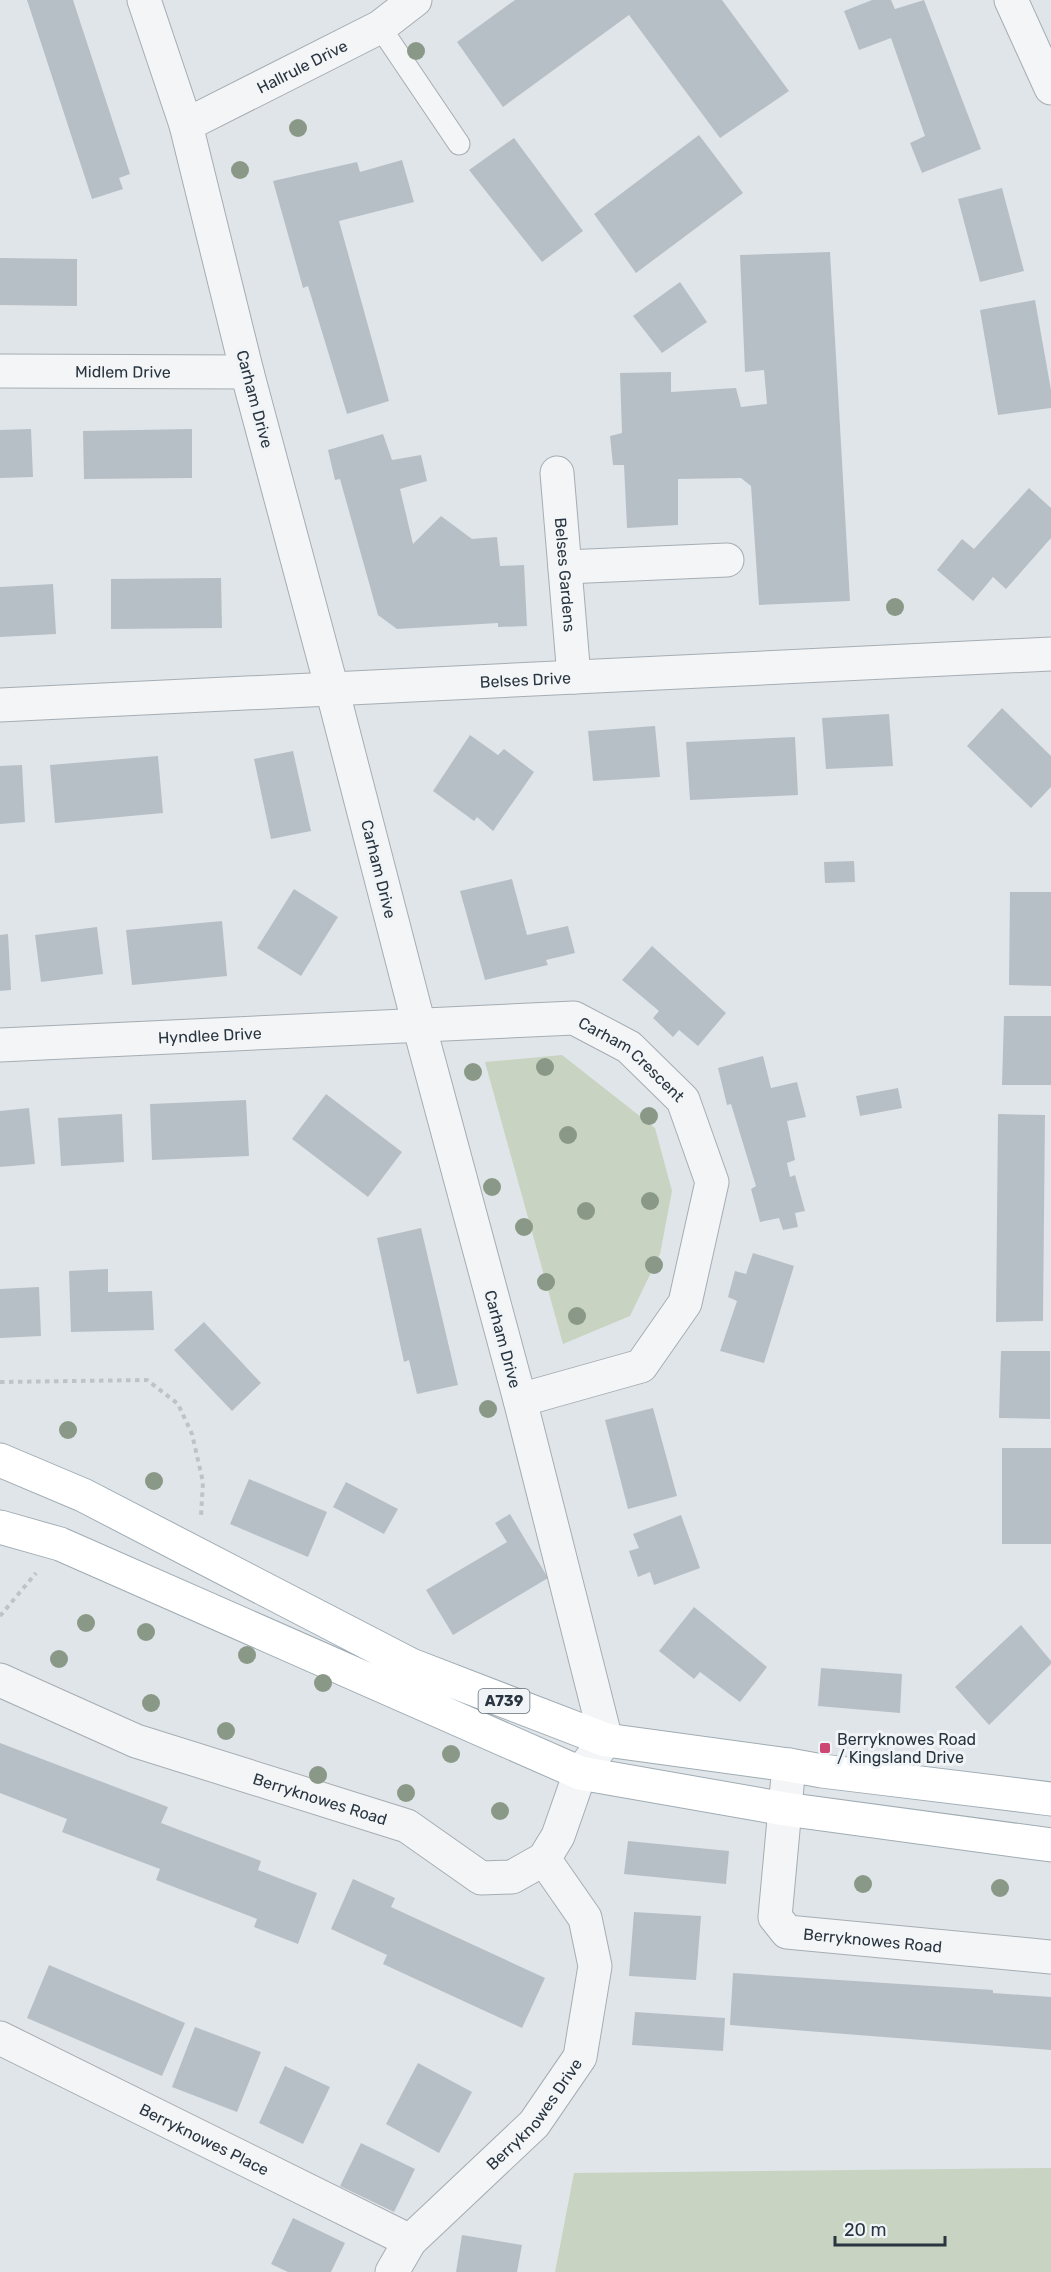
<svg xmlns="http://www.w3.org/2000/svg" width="1051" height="2272" font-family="Rubik,sans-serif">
	<rect width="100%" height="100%" fill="#e0e5e9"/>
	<!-- green -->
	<path fill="#c9d3c1" d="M 562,1055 L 655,1128 L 672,1191 L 660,1254 L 630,1316 L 563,1344 L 485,1062 Z
		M 1051,2168 L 1051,2272 L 555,2272 L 574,2173 Z"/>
	<!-- building -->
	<path fill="#b7bfc6" d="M 27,0 L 73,0 L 130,174 L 119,178 L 123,189 L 92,199 Z
		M 515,0 L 722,0 L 789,91 L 720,138 L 629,15 L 503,107 L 457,42 Z
		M 872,0 L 891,0 L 895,9 L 924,0 L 981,149 L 922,173 L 910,143 L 925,136 L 891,38 L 859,50 L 844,11 Z
		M 699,135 L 743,193 L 636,273 L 594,214 Z
		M 514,138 L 583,231 L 542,262 L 469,170 Z
		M 402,160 L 414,202 L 339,221 L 389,401 L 347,414 L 308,286 L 303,288 L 273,181 L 357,162 L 360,172 Z
		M 1002,188 L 1024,271 L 980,282 L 958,199 Z
		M 830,252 L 850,601 L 759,605 L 751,486 L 741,478 L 678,479 L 678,525 L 627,528 L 624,465 L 613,465 L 610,436 L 622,433 L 620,373 L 671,372 L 671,392 L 736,388 L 741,407 L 767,404 L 764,370 L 745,372 L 740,255 Z
		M 0,258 L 77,259 L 77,306 L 0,305 Z
		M 680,282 L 707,322 L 662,353 L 633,316 Z
		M 1035,300 L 1051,390 L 1051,408 L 998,415 L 980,310 Z
		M 31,429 L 33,477 L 0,478 L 0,430 Z
		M 192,429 L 192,478 L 84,479 L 83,431 Z
		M 383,434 L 392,460 L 421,455 L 427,481 L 400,489 L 413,544 L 441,516 L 472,539 L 497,537 L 500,566 L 524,565 L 527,626 L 498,627 L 498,623 L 397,629 L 378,615 L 340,479 L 335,480 L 328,450 Z
		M 1029,488 L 1051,508 L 1051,538 L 1006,589 L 993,577 L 973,601 L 937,570 L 962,539 L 974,549 Z
		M 221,578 L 222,628 L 111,629 L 111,579 Z
		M 53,584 L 56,634 L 0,637 L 0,587 Z
		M 1002,708 L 1051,756 L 1051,787 L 1031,808 L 967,746 Z
		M 889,714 L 893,766 L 826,769 L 822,718 Z
		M 655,726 L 660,777 L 593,781 L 588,731 Z
		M 470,735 L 498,755 L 504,749 L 534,772 L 493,831 L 477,817 L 474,821 L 433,791 Z
		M 795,737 L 798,795 L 690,800 L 686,742 Z
		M 293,751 L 311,831 L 271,839 L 254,759 Z
		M 158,756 L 163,813 L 55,823 L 50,765 Z
		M 22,765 L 25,822 L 0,824 L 0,766 Z
		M 854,861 L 855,882 L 825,883 L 824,862 Z
		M 512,879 L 527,935 L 568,926 L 575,953 L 546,960 L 548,965 L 485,980 L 460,891 Z
		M 294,889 L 338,917 L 301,976 L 257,948 Z
		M 1010,892 L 1051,892 L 1051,986 L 1009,985 Z
		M 222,921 L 227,976 L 132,985 L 126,930 Z
		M 97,927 L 103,974 L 41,982 L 35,935 Z
		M 8,934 L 11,990 L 0,991 L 0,935 Z
		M 652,946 L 726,1013 L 698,1046 L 679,1030 L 673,1037 L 653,1018 L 659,1011 L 622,980 Z
		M 1004,1016 L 1051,1016 L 1051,1085 L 1002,1085 Z
		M 763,1056 L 771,1088 L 797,1082 L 806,1117 L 787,1121 L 795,1160 L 787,1163 L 790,1177 L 795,1175 L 805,1211 L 795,1213 L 798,1227 L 783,1230 L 779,1218 L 760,1222 L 751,1189 L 756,1186 L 731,1104 L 727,1105 L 718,1068 Z
		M 898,1088 L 902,1108 L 860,1116 L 856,1096 Z
		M 326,1094 L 402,1152 L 368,1197 L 292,1139 Z
		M 246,1100 L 249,1156 L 152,1160 L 150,1104 Z
		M 29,1108 L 35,1164 L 0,1167 L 0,1111 Z
		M 122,1114 L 124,1162 L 61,1166 L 58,1118 Z
		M 998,1114 L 1045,1115 L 1043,1321 L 996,1322 Z
		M 421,1228 L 458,1385 L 417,1394 L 409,1360 L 404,1362 L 377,1238 Z
		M 753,1253 L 794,1266 L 764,1363 L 720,1351 L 737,1301 L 728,1297 L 735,1271 L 746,1274 Z
		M 108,1269 L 108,1292 L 152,1291 L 154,1330 L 71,1332 L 69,1271 Z
		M 39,1287 L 41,1336 L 0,1338 L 0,1289 Z
		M 204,1322 L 261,1383 L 232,1411 L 174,1350 Z
		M 1001,1351 L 1050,1351 L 1050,1419 L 999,1418 Z
		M 653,1408 L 677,1496 L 628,1509 L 605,1420 Z
		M 1002,1448 L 1051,1448 L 1051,1544 L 1002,1544 Z
		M 249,1479 L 327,1512 L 308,1557 L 230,1524 Z
		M 346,1482 L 398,1509 L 384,1534 L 333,1507 Z
		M 510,1514 L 548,1578 L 453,1635 L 426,1590 L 507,1542 L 495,1523 Z
		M 681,1515 L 700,1568 L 654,1585 L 650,1572 L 638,1577 L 629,1551 L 639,1548 L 633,1534 Z
		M 694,1607 L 767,1667 L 740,1702 L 700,1672 L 694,1679 L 659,1651 Z
		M 1021,1625 L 1051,1661 L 1051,1664 L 989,1725 L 955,1687 Z
		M 821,1668 L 902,1674 L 900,1713 L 818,1706 Z
		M 0,1743 L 168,1807 L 161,1823 L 261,1861 L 258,1870 L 317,1893 L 298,1944 L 254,1927 L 257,1919 L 156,1880 L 160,1869 L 62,1832 L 67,1819 L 0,1793 Z
		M 628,1841 L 729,1851 L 726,1884 L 624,1874 Z
		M 353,1879 L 395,1898 L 391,1907 L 545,1978 L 522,2028 L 383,1964 L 387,1955 L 331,1929 Z
		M 634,1912 L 701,1916 L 696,1980 L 629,1976 Z
		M 49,1965 L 185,2023 L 162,2076 L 27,2018 Z
		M 733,1973 L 993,1990 L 993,1993 L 1051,1997 L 1051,2050 L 730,2025 Z
		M 635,2012 L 725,2018 L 723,2051 L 632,2045 Z
		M 195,2027 L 261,2052 L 237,2112 L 172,2087 Z
		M 418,2063 L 472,2092 L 439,2153 L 386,2124 Z
		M 285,2066 L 330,2087 L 303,2144 L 259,2123 Z
		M 361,2143 L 415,2169 L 394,2212 L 340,2186 Z
		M 293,2218 L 345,2243 L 331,2272 L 288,2272 L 271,2264 Z
		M 462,2235 L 522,2245 L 517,2272 L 456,2272 Z"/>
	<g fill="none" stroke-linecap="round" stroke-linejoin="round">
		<defs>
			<path id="service" d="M 380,27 L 459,144"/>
			<g id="minor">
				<path d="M 1011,0 L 1051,88"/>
				<path id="s1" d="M 186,125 L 380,27 L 415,0"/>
				<path id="s2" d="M 0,371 L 247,372"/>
				<path id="s3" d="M 557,473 L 574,677"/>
				<path d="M 565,567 L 727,560"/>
				<path id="s4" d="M 0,705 L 1051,654"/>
				<path id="s5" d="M 0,1045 L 574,1018 L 629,1047 L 683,1100 L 712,1182 L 685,1303 L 641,1366 L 520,1400"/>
				<path id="s6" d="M 0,1680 L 136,1741 L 407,1826 L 481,1878 L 512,1877 L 544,1859 L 558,1836 L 580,1773 L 606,1740 L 520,1400 L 419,1025 L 332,689 L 247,372 L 186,125 L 144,0"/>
				<path id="s7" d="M 789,1765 L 775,1917 L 787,1932 L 1051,1957"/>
				<path id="s8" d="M 0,2038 L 410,2241"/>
				<path id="s9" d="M 392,2272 L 410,2241 L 534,2124 L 580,2057 L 595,1966 L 585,1918 L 544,1859"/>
			</g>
			<path id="primary" d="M 0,1460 L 83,1495 L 411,1665 L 606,1740 L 789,1765 L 822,1771 L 1051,1799
				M 0,1527 L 60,1544 L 580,1773 L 785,1809 L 1051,1845"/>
		</defs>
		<!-- service casing -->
		<use href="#service" stroke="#a5adb3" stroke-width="23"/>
		<!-- minor casing -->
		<use href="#minor" stroke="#a5adb3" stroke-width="35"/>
		<!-- primary casing -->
		<use href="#primary" stroke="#9facb4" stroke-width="35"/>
		<!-- path -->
		<path stroke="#bec3c7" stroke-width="4" stroke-dasharray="4.5 4.5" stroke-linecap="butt" d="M 0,1382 L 147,1380 L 178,1404 L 192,1434 L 203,1482 L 201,1516
			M 0,1616 L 36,1573"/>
		<!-- service -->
		<use href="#service" stroke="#f3f5f7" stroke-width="21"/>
		<!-- minor -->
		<use href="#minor" stroke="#f3f5f7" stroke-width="33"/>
		<!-- primary -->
		<use href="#primary" stroke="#fff" stroke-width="33"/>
	</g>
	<!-- trees -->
	<g fill="#8a9987">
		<circle cx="416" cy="51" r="9"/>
		<circle cx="298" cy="128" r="9"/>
		<circle cx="240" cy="170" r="9"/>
		<circle cx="895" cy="607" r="9"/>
		<circle cx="545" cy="1067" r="9"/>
		<circle cx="473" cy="1072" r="9"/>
		<circle cx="649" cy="1116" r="9"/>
		<circle cx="568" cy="1135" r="9"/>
		<circle cx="492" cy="1187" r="9"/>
		<circle cx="650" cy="1201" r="9"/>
		<circle cx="586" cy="1211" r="9"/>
		<circle cx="524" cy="1227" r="9"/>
		<circle cx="654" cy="1265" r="9"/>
		<circle cx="546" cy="1282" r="9"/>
		<circle cx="577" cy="1316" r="9"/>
		<circle cx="488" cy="1409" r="9"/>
		<circle cx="68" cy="1430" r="9"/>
		<circle cx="154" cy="1481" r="9"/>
		<circle cx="86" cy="1623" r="9"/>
		<circle cx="146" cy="1632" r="9"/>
		<circle cx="247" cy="1655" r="9"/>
		<circle cx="59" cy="1659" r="9"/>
		<circle cx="323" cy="1683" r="9"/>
		<circle cx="151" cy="1703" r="9"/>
		<circle cx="226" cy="1731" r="9"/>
		<circle cx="451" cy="1754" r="9"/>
		<circle cx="318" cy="1775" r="9"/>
		<circle cx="406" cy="1793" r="9"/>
		<circle cx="500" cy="1811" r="9"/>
		<circle cx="863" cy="1884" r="9"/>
		<circle cx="1000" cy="1888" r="9"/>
	</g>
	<!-- markers -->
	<rect fill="#cc4773" stroke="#f0f4f6" stroke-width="2" x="819" y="1742" width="12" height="12" rx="3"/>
	<g text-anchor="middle" stroke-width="6" stroke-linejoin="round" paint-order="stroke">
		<!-- shield labels -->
		<rect fill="#f0f4f6" stroke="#656e77" stroke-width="1.5" x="478.5" y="1689" width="51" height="24" rx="4.5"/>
		<g font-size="15" font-weight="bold" fill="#293540">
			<text x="504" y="1706">A739</text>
		</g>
		<!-- street labels -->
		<g font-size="16" fill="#293540" stroke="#f0f4f6">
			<text dy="6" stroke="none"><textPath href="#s1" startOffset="130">Hallrule Drive</textPath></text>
			<text dy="6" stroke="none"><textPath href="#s2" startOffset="123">Midlem Drive</textPath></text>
			<text transform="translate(255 399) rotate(75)" y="6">Carham Drive</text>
			<text dy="6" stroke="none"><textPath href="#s3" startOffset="102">Belses Gardens</textPath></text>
			<text dy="6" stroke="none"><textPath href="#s4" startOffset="526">Belses Drive</textPath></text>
			<text transform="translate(379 869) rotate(76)" y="6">Carham Drive</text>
			<text dy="6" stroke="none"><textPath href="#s5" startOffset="210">Hyndlee Drive</textPath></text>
			<text dy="6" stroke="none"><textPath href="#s5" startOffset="646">Carham Crescent</textPath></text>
			<text transform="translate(503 1339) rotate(75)" y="6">Carham Drive</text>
			<text dy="6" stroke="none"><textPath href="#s6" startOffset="342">Berryknowes Road</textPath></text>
			<text dy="6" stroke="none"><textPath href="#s7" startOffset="258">Berryknowes Road</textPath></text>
			<text dy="6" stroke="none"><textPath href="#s9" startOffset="214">Berryknowes Drive</textPath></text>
			<text dy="6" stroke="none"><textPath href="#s8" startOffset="228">Berryknowes Place</textPath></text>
		</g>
		<!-- poi labels -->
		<g font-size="16" fill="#293540" stroke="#f0f4f6" text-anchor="start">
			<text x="837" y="1745">Berryknowes Road<tspan x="837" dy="18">/ Kingsland Drive</tspan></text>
		</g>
	</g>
	<!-- scale -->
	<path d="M835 2236v9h110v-9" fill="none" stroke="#293540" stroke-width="3"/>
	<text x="844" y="2236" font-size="18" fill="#293540" stroke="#f0f4f6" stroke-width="4.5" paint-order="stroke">20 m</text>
</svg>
